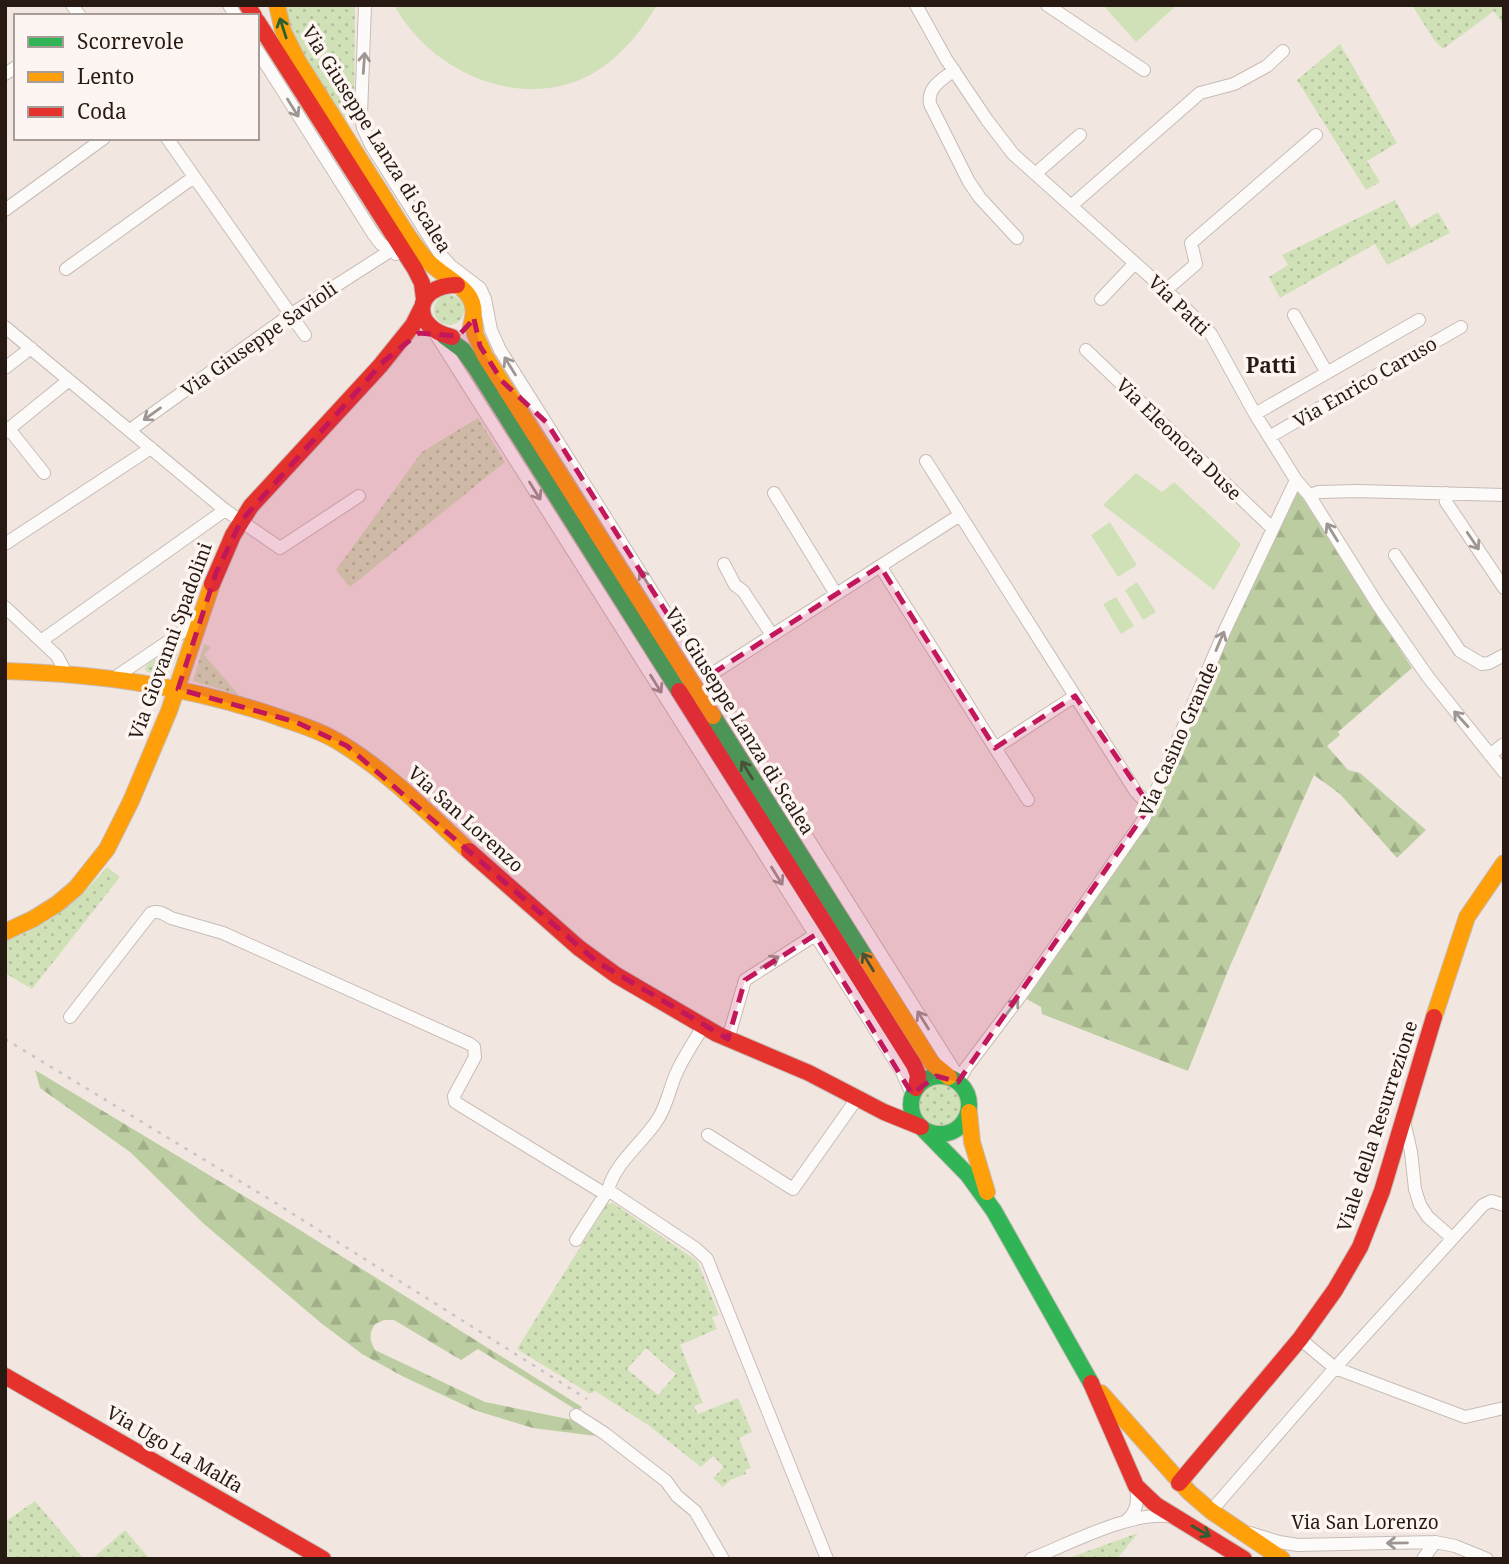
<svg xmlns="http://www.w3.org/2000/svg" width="1509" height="1564" font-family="'Noto Serif',serif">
	<defs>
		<pattern id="grass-dots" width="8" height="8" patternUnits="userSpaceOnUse" patternTransform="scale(1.75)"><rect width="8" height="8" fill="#d0e1b8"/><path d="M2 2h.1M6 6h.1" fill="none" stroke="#b3c09d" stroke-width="1.8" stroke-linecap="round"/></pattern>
		<pattern id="forest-firs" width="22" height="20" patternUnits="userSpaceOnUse" patternTransform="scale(1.75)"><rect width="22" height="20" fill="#bccea1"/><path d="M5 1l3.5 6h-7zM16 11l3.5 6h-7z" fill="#a2b08a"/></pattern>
	</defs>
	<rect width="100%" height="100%" fill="#f2e7e0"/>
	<!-- grass -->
	<path fill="url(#grass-dots)" fill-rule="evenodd" d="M 285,5 L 355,5 L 354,113 L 345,119 C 321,82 294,48 285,5 Z
		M 1412,5 L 1504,5 L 1504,26 L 1494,11 L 1443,49 L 1434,40 Z
		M 1340,44 L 1397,143 L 1367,161 L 1380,182 L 1366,190 L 1297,80 Z
		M 1395,200 L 1411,228 L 1438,212 L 1450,233 L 1387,265 L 1375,244 L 1280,298 L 1269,277 L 1288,265 L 1282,255 Z
		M434 310a15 15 0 1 1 30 0a15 15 0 1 1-30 0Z
		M 478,418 L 505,462 L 350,587 L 336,570 L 422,452 Z
		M 204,644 L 211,647 L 204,655 L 239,695 L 193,681 Z
		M 174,645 L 178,645 C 178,664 167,677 147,672 L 145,669 L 147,665 Z
		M 107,867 L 120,877 L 32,989 L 5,973 L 5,941 C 48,927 78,901 107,867 Z
		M918 1105a22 22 0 1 1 44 0a22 22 0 1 1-44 0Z
		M 613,1203 L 697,1261 L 719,1315 L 712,1317 L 717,1329 L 680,1345 L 703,1403 L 694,1406 L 698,1414 L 738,1398 L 752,1432 L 739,1438 L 751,1468 L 745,1470 L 746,1474 L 730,1480 L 723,1487 L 713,1478 L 724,1467 L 713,1456 L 701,1467 L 648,1425 L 595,1391 L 590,1394 L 517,1349 L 607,1204 ZM 646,1348 L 676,1374 L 658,1395 L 627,1369 Z
		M 35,1501 L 84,1559 L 5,1559 L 5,1522 Z
		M 125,1530 L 150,1559 L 92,1559 Z
		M 1138,1533 L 1117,1559 L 1066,1559 Z"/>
	<!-- forest -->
	<path fill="url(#forest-firs)" d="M 1296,488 L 1412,668 L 1338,732 L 1340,735 L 1327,746 L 1348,770 L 1360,773 L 1426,830 L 1397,858 L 1340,794 L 1314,775 L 1227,973 L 1188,1071 L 1042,1014 L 1041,1007 L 1025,998 L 1149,823 L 1274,533 Z
		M 35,1070 L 287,1222 L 582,1407 L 578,1411 L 478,1349 L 461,1360 L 394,1320 L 384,1320 L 375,1324 C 369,1334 369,1339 375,1350 L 485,1402 L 573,1420 L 604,1437 L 533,1428 L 477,1411 L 404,1377 L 362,1354 L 321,1323 L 204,1224 L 130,1152 L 40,1088 Z"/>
	<!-- pitch -->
	<path fill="#d0e1b8" d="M 394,5 L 657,5 C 642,30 624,53 600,69 C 529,116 432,75 394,5 Z
		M 1103,5 L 1177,5 L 1136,42 Z
		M 1136,473 L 1162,492 L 1174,482 L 1241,544 L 1214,590 L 1103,505 Z
		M 1110,522 L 1137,565 L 1118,577 L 1091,535 Z
		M 1137,582 L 1156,612 L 1143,620 L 1125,590 Z
		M 1116,597 L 1134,626 L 1121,634 L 1103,604 Z"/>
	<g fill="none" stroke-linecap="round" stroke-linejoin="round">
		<defs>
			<path id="street" d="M 72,5 L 80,16
				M 229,5 L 236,16
				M 365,5 L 361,115 L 363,128 L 371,145 L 440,254 L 451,266 L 480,288 L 485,299 L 491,330 L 500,350 L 959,1078
				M 916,5 L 946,59 L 987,120 L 1013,154 L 1183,306 L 1211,334 L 1255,414 L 1296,480 L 1309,495 L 1378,605 L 1428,677 L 1504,772
				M 1047,5 L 1144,70
				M 257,50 L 374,235 L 381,244 L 396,254
				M 954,70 C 942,80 927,87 930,104 L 969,182 L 980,198 L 1017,238
				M 5,74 L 16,67
				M 167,138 L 305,335
				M 1035,174 L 1080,135
				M 1071,206 L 1200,93 L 1234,84 L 1267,66 L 1283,51
				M 5,210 L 104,138
				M 66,269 L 194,177
				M 1166,290 L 1196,264 L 1191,243 L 1316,135
				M 1101,299 L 1135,263
				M 1294,315 L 1327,373
				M 5,327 L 225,510 L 280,548 L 359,496
				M 435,333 L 902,1072 L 912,1094
				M 1086,350 L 1272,528
				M 5,368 L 31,348
				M 1255,414 L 1419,320
				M 9,429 L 44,473
				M 130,430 L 290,315 L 390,251
				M 5,432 L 69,380
				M 1269,437 L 1461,327
				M 926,461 L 1136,792 L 1150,806
				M 774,493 L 836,594
				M 1446,493 L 1446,502 L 1504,588
				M 1309,495 L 1319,492 L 1357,491 L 1504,495
				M 5,544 L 151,448
				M 1395,555 L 1460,651 L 1482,664 L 1489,663 L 1504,655
				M 724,564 L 735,585 L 743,591 L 772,635
				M 880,566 L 1028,800
				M 5,607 L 57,656 L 66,673
				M 41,641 L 225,510
				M 707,677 L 960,515
				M 114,678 L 200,620
				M 995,748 L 1075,696
				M 1490,755 L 1504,744
				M 70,1017 L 151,913 C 159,910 164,914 171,918 L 223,933 L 470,1044 L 474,1047 L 475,1057 L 454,1096 L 455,1102 L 605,1194
				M 728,1039 L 745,980 L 815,935
				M 958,1082 L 966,1068 L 1021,995 L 1144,819 L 1225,630 L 1296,480
				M 1404,1121 L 1411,1152 L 1415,1189 L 1420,1205 L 1428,1217 L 1452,1238
				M 708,1135 L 793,1189 L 858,1097
				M 608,1190 C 616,1161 643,1143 658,1119 C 667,1105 669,1090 676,1074 C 683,1058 693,1043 703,1027
				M 576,1240 L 608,1190 L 695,1248 L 707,1259 L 827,1559
				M 1300,1339 L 1335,1368 L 1465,1417 L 1504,1408
				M 576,1415 L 604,1433 L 666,1481 L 677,1496 L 695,1511 L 723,1559
				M 1211,1511 L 1335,1368 L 1483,1205 L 1491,1201 L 1504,1205
				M 1126,1521 C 1138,1512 1138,1499 1136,1486
				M 1250,1533 L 1279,1542 L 1298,1545 L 1435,1542 L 1455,1546 L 1487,1559
				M 1031,1559 C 1069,1544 1134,1509 1173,1517
				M 1423,1559 L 1435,1542"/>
			<path id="fast" d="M 444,336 L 463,350 L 476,368 L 679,691
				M 713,716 L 867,960
				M911 1105a29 29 0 1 1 58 0a29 29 0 1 1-58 0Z
				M 922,1128 L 968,1175 L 994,1211 L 1091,1383"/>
			<path id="slow" d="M 277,5 L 283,31 L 298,61 C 324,102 350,143 376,185 C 392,209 405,235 424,257 C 444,282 484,287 471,326
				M 474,319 L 475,334 L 485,356 L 713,716
				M 5,671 C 100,674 188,686 278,717 C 300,725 322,731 342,744 C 389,773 428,813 469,851
				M 5,932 L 33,919 L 57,904 L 76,888 L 107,849 L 131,801 L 169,711 L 212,584
				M 867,960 L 932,1063 L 949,1077
				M 1434,1017 L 1467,917 L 1504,863
				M 969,1112 L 972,1142 L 987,1192
				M 1101,1393 L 1189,1492 L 1211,1511 L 1282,1559"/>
			<path id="jam" d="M 247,5 L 254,16
				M 257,21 L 415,269 L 422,283 L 424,299
				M 452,337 C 410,328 413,285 457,285
				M 212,584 L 233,535 L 251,506 L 380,366 L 413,325 L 422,307
				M 679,691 L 914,1065 L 918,1075 L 916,1088
				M 469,851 L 579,948 L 616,975 L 717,1034 L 809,1073 L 884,1112 L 921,1127
				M 5,1376 L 323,1559
				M 1091,1383 L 1136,1486 L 1156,1505 L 1244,1559
				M 1179,1483 L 1300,1339 L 1335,1290 L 1360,1247 L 1382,1191 L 1434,1017"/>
		</defs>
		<!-- street casing -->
		<use href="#street" stroke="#c7bcb5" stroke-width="14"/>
		<!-- fast casing -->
		<use href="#fast" stroke="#c7bcb5" stroke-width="18"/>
		<!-- slow casing -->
		<use href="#slow" stroke="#c7bcb5" stroke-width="18"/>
		<!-- jam casing -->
		<use href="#jam" stroke="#c7bcb5" stroke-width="18"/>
		<!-- street -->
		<use href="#street" stroke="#fdfbfa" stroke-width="12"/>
		<!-- fast -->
		<use href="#fast" stroke="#30b455" stroke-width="16"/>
		<!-- slow -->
		<use href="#slow" stroke="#ff9f0a" stroke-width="16"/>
		<!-- jam -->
		<use href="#jam" stroke="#e5322d" stroke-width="16"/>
		<!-- rail -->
		<path stroke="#c8c5c2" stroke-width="2.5" stroke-dasharray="3.5 7" stroke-linecap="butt" d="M 5,1039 L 274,1202 L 587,1399"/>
	</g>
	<!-- one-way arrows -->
	<defs><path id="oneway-shaft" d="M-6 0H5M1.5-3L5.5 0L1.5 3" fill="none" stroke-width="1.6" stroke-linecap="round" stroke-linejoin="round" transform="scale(1.75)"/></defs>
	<g stroke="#2b5f30">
		<use href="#oneway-shaft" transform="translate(283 28) rotate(-108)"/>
		<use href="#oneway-shaft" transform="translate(747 770) rotate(-122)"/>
		<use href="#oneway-shaft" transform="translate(868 962) rotate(-122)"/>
		<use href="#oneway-shaft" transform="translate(1201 1531) rotate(30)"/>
	</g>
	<g stroke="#9d9692">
		<use href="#oneway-shaft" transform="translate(364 63) rotate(-86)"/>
		<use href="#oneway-shaft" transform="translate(293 108) rotate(58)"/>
		<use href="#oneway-shaft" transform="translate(510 366) rotate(-122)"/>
		<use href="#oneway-shaft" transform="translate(152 414) rotate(144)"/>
		<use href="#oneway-shaft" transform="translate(535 491) rotate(58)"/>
		<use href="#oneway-shaft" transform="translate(1332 532) rotate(-122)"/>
		<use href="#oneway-shaft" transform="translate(1473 541) rotate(56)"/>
		<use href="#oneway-shaft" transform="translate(645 579) rotate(-122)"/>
		<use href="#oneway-shaft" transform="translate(1220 641) rotate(-67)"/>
		<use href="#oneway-shaft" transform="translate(656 684) rotate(58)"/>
		<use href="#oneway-shaft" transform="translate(1461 719) rotate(-132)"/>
		<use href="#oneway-shaft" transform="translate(777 876) rotate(58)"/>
		<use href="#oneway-shaft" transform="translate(770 962) rotate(-32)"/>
		<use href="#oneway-shaft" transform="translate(1012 1007) rotate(-53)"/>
		<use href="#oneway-shaft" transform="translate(923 1020) rotate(-122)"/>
		<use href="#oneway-shaft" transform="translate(1397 1543) rotate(179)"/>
	</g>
	<!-- marked area -->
	<path fill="#c2185b" fill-opacity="0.2" stroke="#c2185b" stroke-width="5" stroke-dasharray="14 9" stroke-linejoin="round" d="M 474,319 L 480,346 L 502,381 L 547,423 L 707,677 L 880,566 L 995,748 L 1075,696 L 1150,806 L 958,1082 L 936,1076 L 912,1094 L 815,935 L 745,980 L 728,1039 L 597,962 L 347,746 L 296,722 L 178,689 L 216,573 L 241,521 L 384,361 L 419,333 L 458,336 Z"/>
	<g text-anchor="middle" stroke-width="7" stroke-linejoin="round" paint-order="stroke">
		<!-- street labels -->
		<g font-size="19" fill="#271a12" stroke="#fdf5f1">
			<text transform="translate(377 139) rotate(58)" y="7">Via Giuseppe Lanza di Scalea</text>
			<text transform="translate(1179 305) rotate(44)" y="7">Via Patti</text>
			<text transform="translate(259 339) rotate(-35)" y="7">Via Giuseppe Savioli</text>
			<text transform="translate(1365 382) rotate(-30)" y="7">Via Enrico Caruso</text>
			<text transform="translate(1179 439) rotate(44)" y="7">Via Eleonora Duse</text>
			<text transform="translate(170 641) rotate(-70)" y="7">Via Giovanni Spadolini</text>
			<text transform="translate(740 721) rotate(58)" y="7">Via Giuseppe Lanza di Scalea</text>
			<text transform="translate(1178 739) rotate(-66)" y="7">Via Casino Grande</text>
			<text transform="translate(466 819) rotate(42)" y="7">Via San Lorenzo</text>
			<text transform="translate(1377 1126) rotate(-72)" y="7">Viale della Resurrezione</text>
			<text transform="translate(175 1449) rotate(30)" y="7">Via Ugo La Malfa</text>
			<text x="1365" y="1529">Via San Lorenzo</text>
		</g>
		<!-- neighbourhood labels -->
		<g font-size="21" font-weight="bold" fill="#271a12" stroke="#fdf5f1">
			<text x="1271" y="373">Patti</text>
		</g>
	</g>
	<!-- border -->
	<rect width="1509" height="1564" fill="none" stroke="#271a12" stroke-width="14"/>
	<!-- legend -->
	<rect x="14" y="14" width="245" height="126" fill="#fdf5f1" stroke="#a79d98" stroke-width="2"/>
	<rect x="28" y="37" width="35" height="10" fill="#30b455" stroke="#a79d98" stroke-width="2"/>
	<text x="77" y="49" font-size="21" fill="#271a12">Scorrevole</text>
	<rect x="28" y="72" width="35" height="10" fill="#ff9f0a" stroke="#a79d98" stroke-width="2"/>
	<text x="77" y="84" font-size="21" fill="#271a12">Lento</text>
	<rect x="28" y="107" width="35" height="10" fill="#e5322d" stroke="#a79d98" stroke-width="2"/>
	<text x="77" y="119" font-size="21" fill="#271a12">Coda</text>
</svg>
